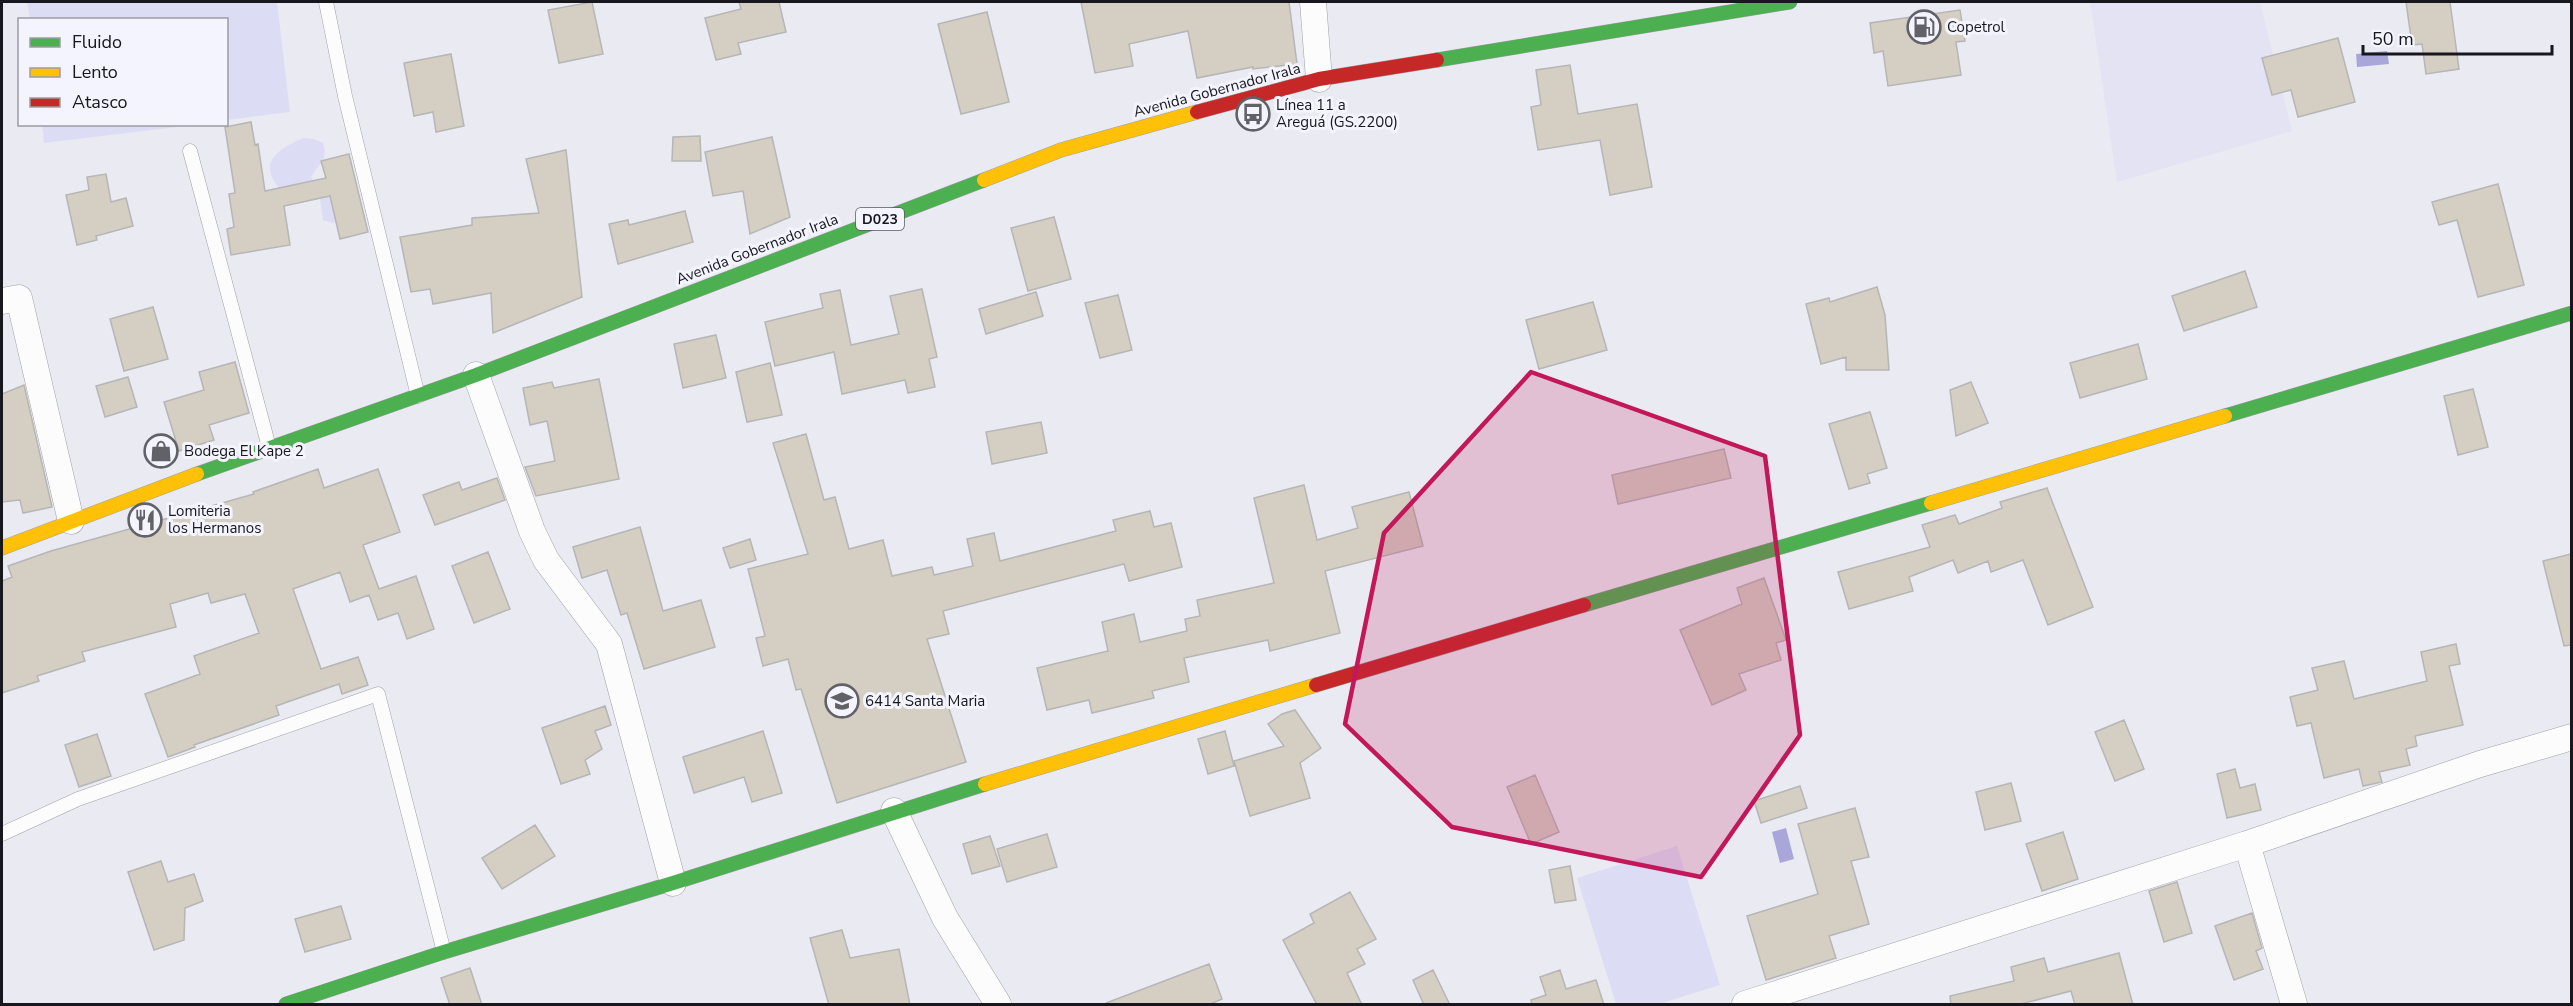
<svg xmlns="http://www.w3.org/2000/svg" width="2573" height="1006" font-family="'Nunito Sans',sans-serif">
	<rect width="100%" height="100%" fill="#eaeaf2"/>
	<!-- built -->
	<path fill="#e3e3f4" d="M 2090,2 L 2260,2 L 2292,131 L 2117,182 Z"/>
	<!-- green -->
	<path fill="#dddcf5" d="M 27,2 L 277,2 L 290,112 L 227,120 L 226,20 L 30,19 Z
		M 42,124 L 193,124 L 193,125 L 44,143 Z
		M 303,138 L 314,139 L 323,143 C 329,162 318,162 311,178 L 319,184 L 330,184 L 342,218 L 333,223 L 323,220 L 320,199 L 312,193 L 282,191 C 256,164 276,150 303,138 Z
		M 1677,846 L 1720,985 L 1659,1004 L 1616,1004 L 1577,878 Z"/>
	<!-- water -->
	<path fill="#a9a6da" d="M 2387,51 L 2389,64 L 2357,67 L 2356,54 Z
		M 1786,828 L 1794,859 L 1780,863 L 1772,832 Z"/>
	<!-- building -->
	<path fill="#d4cec3" stroke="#b6b6b6" stroke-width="1.5" d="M 592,2 L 603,54 L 559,63 L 548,10 Z
		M 739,2 L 779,2 L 786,32 L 738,43 L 741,54 L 716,60 L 705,18 L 741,9 Z
		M 1081,2 L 1289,2 L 1297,64 L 1253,69 L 1253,67 L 1197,78 L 1188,31 L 1129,44 L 1133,66 L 1095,73 Z
		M 2406,2 L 2450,2 L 2459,69 L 2426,74 L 2422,44 L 2412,45 Z
		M 1960,10 L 1965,41 L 1956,42 L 1961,75 L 1888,86 L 1883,51 L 1874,53 L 1870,23 Z
		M 987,12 L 1009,102 L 961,114 L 938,24 Z
		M 2338,38 L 2355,102 L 2298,117 L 2291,90 L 2272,95 L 2262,58 Z
		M 451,54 L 464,126 L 436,132 L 433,112 L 414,116 L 404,63 Z
		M 1570,65 L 1578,114 L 1637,104 L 1652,187 L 1610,195 L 1600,140 L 1538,150 L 1531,107 L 1541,105 L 1536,70 Z
		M 251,122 L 255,145 L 258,144 L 265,191 L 326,178 L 321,161 L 349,154 L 368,232 L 340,239 L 330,196 L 284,206 L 290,245 L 231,255 L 227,229 L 234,227 L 229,194 L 235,193 L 225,127 Z
		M 700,136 L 701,161 L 672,161 L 673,137 Z
		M 772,137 L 790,217 L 750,234 L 743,191 L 713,196 L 705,152 Z
		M 566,150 L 582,297 L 493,333 L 491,293 L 433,304 L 430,289 L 411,292 L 400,237 L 472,225 L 472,218 L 539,213 L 526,159 Z
		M 106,174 L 111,202 L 126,198 L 133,226 L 96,236 L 97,240 L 77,245 L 66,195 L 89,190 L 87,177 Z
		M 2498,184 L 2524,285 L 2478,297 L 2457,220 L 2439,225 L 2432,202 Z
		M 685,211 L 693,242 L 618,264 L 609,224 L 628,220 L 629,225 Z
		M 1054,217 L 1071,279 L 1028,291 L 1011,228 Z
		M 2245,271 L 2257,307 L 2184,331 L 2172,296 Z
		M 1877,287 L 1885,315 L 1889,370 L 1846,370 L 1846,357 L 1821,364 L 1806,304 L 1829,298 L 1830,302 Z
		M 922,289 L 937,357 L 929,359 L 935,387 L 908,393 L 905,380 L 842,394 L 834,352 L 775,366 L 765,322 L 823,308 L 820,294 L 840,290 L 851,345 L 899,334 L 890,296 Z
		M 1036,292 L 1043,316 L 986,334 L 979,309 Z
		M 1118,295 L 1132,350 L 1100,358 L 1085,303 Z
		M 1593,302 L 1607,350 L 1539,369 L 1526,320 Z
		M 153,307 L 168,359 L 124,371 L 110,319 Z
		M 716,335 L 726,378 L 683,388 L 674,344 Z
		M 2138,344 L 2147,379 L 2080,398 L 2070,363 Z
		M 235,362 L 249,413 L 209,425 L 214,440 L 179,451 L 164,402 L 204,390 L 199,372 Z
		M 770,363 L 782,415 L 747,422 L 736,372 Z
		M 128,377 L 137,407 L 105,417 L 96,386 Z
		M 599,379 L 619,479 L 536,496 L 525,467 L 555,461 L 547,421 L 530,425 L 523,388 L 552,382 L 554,388 Z
		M 1971,382 L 1988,423 L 1956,436 L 1950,390 Z
		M 24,385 L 52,507 L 23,513 L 20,500 L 2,502 L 2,394 Z
		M 2473,389 L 2488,447 L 2458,455 L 2444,396 Z
		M 1870,412 L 1887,468 L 1867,474 L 1870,483 L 1849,489 L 1829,424 Z
		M 1041,422 L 1047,453 L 992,464 L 986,432 Z
		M 806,434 L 824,500 L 835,497 L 849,549 L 883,540 L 892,576 L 932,567 L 934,575 L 973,566 L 967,539 L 994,533 L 1000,561 L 1116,531 L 1113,520 L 1150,511 L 1154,527 L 1171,523 L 1182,567 L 1129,581 L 1124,564 L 943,611 L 949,634 L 927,639 L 966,762 L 837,803 L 801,689 L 796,690 L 788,659 L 763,666 L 756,638 L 765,636 L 748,569 L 808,554 L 773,443 Z
		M 1724,449 L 1731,478 L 1618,504 L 1612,475 Z
		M 318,469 L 324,488 L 378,469 L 400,532 L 363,545 L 379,589 L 416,576 L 434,629 L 407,639 L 398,613 L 378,620 L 369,595 L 350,602 L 340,572 L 293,589 L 321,669 L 358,657 L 368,685 L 342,694 L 339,684 L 276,706 L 279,715 L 194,745 L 195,747 L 168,757 L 145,694 L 200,674 L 194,656 L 259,633 L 245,594 L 211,603 L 208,593 L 170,604 L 176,627 L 82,652 L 85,661 L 37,676 L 39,681 L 2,693 L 2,581 L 12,577 L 8,566 L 51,551 L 254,494 L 253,492 Z
		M 497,478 L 505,500 L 435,525 L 423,495 L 459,482 L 462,490 Z
		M 1304,485 L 1317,540 L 1358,528 L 1352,507 L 1409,492 L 1423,546 L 1325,571 L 1340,633 L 1270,651 L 1268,640 L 1184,658 L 1189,682 L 1152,691 L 1154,698 L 1092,713 L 1089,700 L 1047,710 L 1037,668 L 1108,651 L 1102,622 L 1134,614 L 1140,642 L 1187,631 L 1185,619 L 1200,616 L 1197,600 L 1274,583 L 1254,498 Z
		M 2047,488 L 2093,607 L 2048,625 L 2023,560 L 1991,572 L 1988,561 L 1958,573 L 1953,560 L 1909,577 L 1913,591 L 1849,609 L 1838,572 L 1930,547 L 1922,525 L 1955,515 L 1959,524 L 2002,508 L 2000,502 Z
		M 640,527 L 663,611 L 701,600 L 715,647 L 644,669 L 627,613 L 621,615 L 607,570 L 582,578 L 573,547 Z
		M 750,539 L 756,560 L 730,568 L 723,548 Z
		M 488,552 L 510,609 L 474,623 L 452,566 Z
		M 2571,554 L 2571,645 L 2564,646 L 2543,561 Z
		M 1764,578 L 1786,640 L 1776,643 L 1781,660 L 1739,674 L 1746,690 L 1712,705 L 1680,630 L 1742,604 L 1737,588 Z
		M 2456,644 L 2460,664 L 2449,666 L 2463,725 L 2415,736 L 2417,746 L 2406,749 L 2410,765 L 2379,772 L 2382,782 L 2363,786 L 2359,769 L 2324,778 L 2311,723 L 2297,726 L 2290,697 L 2318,690 L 2312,668 L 2344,661 L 2354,699 L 2427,681 L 2421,652 Z
		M 605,706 L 611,725 L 595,731 L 602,749 L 585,760 L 590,774 L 561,784 L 542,728 Z
		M 1295,710 L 1321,748 L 1300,763 L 1310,798 L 1250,816 L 1234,761 L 1284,746 L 1268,724 L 1282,714 Z
		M 2124,720 L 2144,769 L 2115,781 L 2095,732 Z
		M 763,731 L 782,793 L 752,802 L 744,777 L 694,793 L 683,757 Z
		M 1225,731 L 1234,766 L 1208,774 L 1198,739 Z
		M 97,734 L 111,776 L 79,787 L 65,745 Z
		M 2235,769 L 2240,788 L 2255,784 L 2261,810 L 2227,818 L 2217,774 Z
		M 1535,775 L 1559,832 L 1531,844 L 1507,787 Z
		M 2011,783 L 2021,821 L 1985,830 L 1976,792 Z
		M 1800,786 L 1807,808 L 1761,823 L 1754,801 Z
		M 1855,808 L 1869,857 L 1851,861 L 1869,924 L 1829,936 L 1836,958 L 1766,980 L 1747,916 L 1818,894 L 1798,824 Z
		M 535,825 L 555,856 L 502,889 L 482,858 Z
		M 2063,832 L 2078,879 L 2042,891 L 2026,844 Z
		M 1047,834 L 1057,867 L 1007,882 L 997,849 Z
		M 990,836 L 1000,866 L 972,874 L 963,844 Z
		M 161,861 L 168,882 L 194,874 L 203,901 L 185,908 L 184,940 L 154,950 L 128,872 Z
		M 1570,866 L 1576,900 L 1555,903 L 1549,870 Z
		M 2177,882 L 2192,933 L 2164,942 L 2149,891 Z
		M 1350,892 L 1376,939 L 1357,949 L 1365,964 L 1347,973 L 1362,1005 L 1317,1005 L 1283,940 L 1314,923 L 1310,914 Z
		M 341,906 L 351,939 L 305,952 L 295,919 Z
		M 2252,913 L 2262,948 L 2256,951 L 2263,969 L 2234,980 L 2215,926 Z
		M 842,930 L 850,958 L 899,949 L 910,1005 L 829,1005 L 810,938 Z
		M 2119,953 L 2133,1005 L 2075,1005 L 2071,991 L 2017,1005 L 1951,1005 L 1950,996 L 2014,981 L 2011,967 L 2044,958 L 2048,972 Z
		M 1209,964 L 1222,999 L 1208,1005 L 1106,1005 L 1106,1003 Z
		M 470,968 L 482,1005 L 450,1005 L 441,978 Z
		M 1433,970 L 1450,1005 L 1424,1005 L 1413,980 Z
		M 1560,970 L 1566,989 L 1596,980 L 1604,1005 L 1532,1005 L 1531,1000 L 1546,995 L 1540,977 Z"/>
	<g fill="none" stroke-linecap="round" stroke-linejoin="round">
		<defs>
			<path id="lane" d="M 326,2 L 345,96 L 418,396
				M 190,151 L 269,447
				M 2,834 L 78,799 L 378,694 L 444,952"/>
			<path id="street" d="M 1313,2 L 1319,79
				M 2,301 L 19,298 L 71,521
				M 476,375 L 532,531 L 546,560 L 609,644 L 673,883
				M 894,811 L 945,918 L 998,1004
				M 2247,844 L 2294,1004
				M 1745,1004 L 2247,844 L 2480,764 L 2572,737"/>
			<path id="fast" d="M 1437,60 L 1790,2
				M 2225,416 L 2572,313
				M 197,474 L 476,375 L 984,180
				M 1584,605 L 1931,503
				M 286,1004 L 444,952 L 673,883 L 985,784"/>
			<path id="slow" d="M 984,180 L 1061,150 L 1197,112
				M 1931,503 L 2225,416
				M 2,548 L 197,474
				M 985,784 L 1316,685"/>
			<path id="jam" d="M 1197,112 L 1319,79 L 1437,60
				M 1316,685 L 1584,605"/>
		</defs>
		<!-- lane casing -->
		<use href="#lane" stroke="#a0a0a6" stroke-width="15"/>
		<!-- street casing -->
		<use href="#street" stroke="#a0a0a6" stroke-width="27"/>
		<!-- fast casing -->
		<use href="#fast" stroke="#a0a0a6" stroke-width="15"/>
		<!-- slow casing -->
		<use href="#slow" stroke="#a0a0a6" stroke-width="15"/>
		<!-- jam casing -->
		<use href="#jam" stroke="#a0a0a6" stroke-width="15"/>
		<!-- lane -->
		<use href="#lane" stroke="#fcfcfd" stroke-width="14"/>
		<!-- street -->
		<use href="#street" stroke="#fcfcfd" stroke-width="26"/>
		<!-- fast -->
		<use href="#fast" stroke="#4caf50" stroke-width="14"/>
		<!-- slow -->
		<use href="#slow" stroke="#ffc107" stroke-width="14"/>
		<!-- jam -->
		<use href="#jam" stroke="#c62828" stroke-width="14"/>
	</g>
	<!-- marked area -->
	<path fill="#c2185b" fill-opacity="0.2" stroke="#c2185b" stroke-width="4.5" stroke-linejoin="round" d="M 1531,372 L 1765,456 L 1800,735 L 1701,877 L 1452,827 L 1345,724 L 1384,533 Z"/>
	<!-- icons -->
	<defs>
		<symbol id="fuel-ring" viewBox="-11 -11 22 22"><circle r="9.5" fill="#f4f4fe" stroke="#626168" stroke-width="1.5"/><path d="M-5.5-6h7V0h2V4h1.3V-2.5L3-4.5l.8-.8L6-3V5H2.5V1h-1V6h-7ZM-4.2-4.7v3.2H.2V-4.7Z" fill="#626168"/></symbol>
		<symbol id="bus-ring" viewBox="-11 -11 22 22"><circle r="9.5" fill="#f4f4fe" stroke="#626168" stroke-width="1.5"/><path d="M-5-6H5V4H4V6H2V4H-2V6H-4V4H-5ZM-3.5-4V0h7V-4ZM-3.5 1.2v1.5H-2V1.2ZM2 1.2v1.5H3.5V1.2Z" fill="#626168"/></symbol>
		<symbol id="shop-ring" viewBox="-11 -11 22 22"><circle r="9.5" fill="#f4f4fe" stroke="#626168" stroke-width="1.5"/><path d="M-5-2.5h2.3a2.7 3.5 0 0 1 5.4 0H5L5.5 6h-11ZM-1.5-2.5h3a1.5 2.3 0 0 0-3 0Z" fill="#626168"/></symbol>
		<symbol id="restaurant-ring" viewBox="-11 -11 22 22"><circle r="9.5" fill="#f4f4fe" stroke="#626168" stroke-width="1.5"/><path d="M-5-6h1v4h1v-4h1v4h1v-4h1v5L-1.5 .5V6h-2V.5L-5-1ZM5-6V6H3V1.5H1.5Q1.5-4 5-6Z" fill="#626168"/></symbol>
		<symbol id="school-ring" viewBox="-11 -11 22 22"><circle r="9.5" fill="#f4f4fe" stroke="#626168" stroke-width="1.5"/><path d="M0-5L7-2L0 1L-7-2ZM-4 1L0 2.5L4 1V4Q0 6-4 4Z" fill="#626168"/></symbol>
	</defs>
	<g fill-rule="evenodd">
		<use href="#fuel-ring" x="1905" y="8" width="38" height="38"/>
		<use href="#bus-ring" x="1234" y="95" width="38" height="38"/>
		<use href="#shop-ring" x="142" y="432" width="38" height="38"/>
		<use href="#restaurant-ring" x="126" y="501" width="38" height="38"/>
		<use href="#school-ring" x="823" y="682" width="38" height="38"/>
	</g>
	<g text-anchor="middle" stroke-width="6" stroke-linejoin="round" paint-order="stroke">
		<!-- shield labels -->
		<rect fill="#f4f4fe" stroke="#5a5960" stroke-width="1.5" x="856" y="208" width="48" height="22" rx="4.5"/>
		<g font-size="14" font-weight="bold" fill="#18171d">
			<text x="880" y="224">D023</text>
		</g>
		<!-- poi labels -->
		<g font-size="15" fill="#18171d" stroke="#f4f4fe" text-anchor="start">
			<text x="1947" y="32">Copetrol</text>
			<text x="1276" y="110">Línea 11 a<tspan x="1276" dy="17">Areguá (GS.2200)</tspan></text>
			<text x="184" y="456">Bodega El Kape 2</text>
			<text x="168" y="516">Lomiteria<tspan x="168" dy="17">los Hermanos</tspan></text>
			<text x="865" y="706">6414 Santa Maria</text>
		</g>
		<!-- street labels -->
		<g font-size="15" fill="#18171d" stroke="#f4f4fe">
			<text transform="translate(1217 90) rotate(-15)" y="5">Avenida Gobernador Irala</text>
			<text transform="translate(757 249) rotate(-21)" y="5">Avenida Gobernador Irala</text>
		</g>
	</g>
	<!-- border -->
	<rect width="2573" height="1006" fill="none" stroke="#18171d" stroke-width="6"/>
	<!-- legend -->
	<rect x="18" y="18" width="210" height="108" fill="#f4f4fe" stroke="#9c9ca4" stroke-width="1.5"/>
	<rect x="30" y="38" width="30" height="9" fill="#4caf50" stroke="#9c9ca4" stroke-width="1.5"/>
	<text x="72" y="48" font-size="18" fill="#18171d">Fluido</text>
	<rect x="30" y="68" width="30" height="9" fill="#ffc107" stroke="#9c9ca4" stroke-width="1.5"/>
	<text x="72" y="78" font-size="18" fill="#18171d">Lento</text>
	<rect x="30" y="98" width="30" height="9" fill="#c62828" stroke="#9c9ca4" stroke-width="1.5"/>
	<text x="72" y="108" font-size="18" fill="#18171d">Atasco</text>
	<!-- scale -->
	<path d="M2363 45v9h189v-9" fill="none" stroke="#18171d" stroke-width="3"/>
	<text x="2372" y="45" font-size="18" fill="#18171d" stroke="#f4f4fe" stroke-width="4.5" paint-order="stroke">50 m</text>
</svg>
